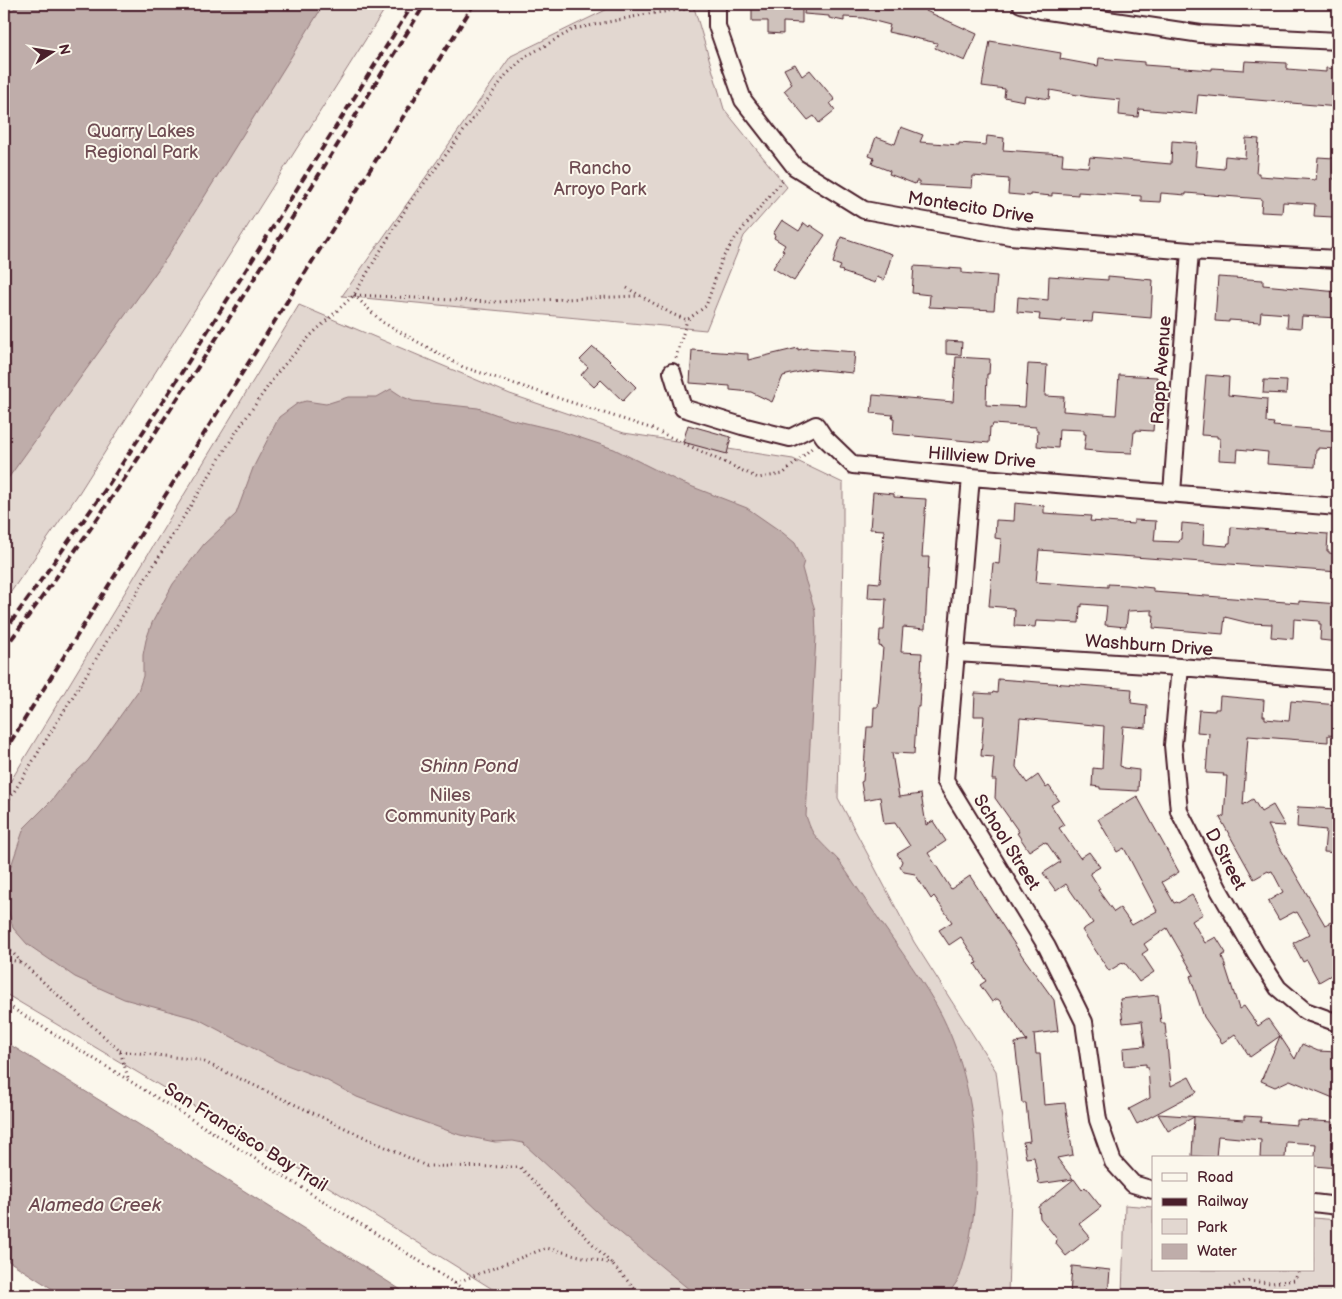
<svg xmlns="http://www.w3.org/2000/svg" width="1342" height="1299" font-family="'Balsamiq Sans',sans-serif">
	<rect width="100%" height="100%" fill="#fbf7ec"/>
	<filter id="ink" filterUnits="userSpaceOnUse"><feTurbulence type="fractalNoise" baseFrequency=".02" numOctaves="2"/><feDisplacementMap in="SourceGraphic" scale="10" xChannelSelector="R" yChannelSelector="G"/><feConvolveMatrix kernelMatrix="1 2 1 2 8 2 1 2 1" color-interpolation-filters="sRGB"/></filter>
	<g filter="url(#ink)">
		<!-- green -->
		<path fill="#e2d7d0" stroke="#967b7e" d="M 4,4 L 388,4 L 79,493 L 4,602 Z
			M 618,4 L 693,4 L 724,109 L 787,187 L 744,236 L 706,330 L 342,296 L 511,56 Z
			M 299,305 L 510,394 L 624,433 L 793,459 L 843,483 L 843,553 L 838,798 L 914,942 L 996,1071 L 1011,1194 L 1008,1295 L 502,1295 L 295,1166 L 4,993 L 4,792 Z
			M 1125,1205 L 1153,1207 L 1153,1270 L 1313,1270 L 1313,1218 L 1338,1220 L 1338,1295 L 1122,1295 Z"/>
		<!-- water -->
		<path fill="#bfadaa" stroke="#907477" d="M 22,4 L 324,4 L 167,257 L 4,484 L 4,15 Z
			M 391,389 L 403,397 L 413,401 L 478,408 L 509,419 L 560,431 L 614,449 L 680,482 L 747,508 L 783,533 L 795,543 L 804,561 L 802,568 L 805,579 L 815,610 L 816,637 L 806,816 C 808,821 810,828 813,833 C 820,843 831,852 839,861 C 849,875 859,891 869,905 C 891,937 915,969 935,1003 C 979,1079 988,1193 960,1276 C 957,1283 951,1289 948,1295 L 696,1295 L 611,1225 L 523,1143 L 513,1141 L 495,1142 L 460,1135 L 407,1116 L 357,1097 L 324,1079 L 279,1062 L 198,1019 L 124,999 L 75,977 L 27,944 L 13,928 L 6,902 L 6,884 L 10,869 L 24,828 L 52,800 L 69,778 L 88,761 L 138,691 L 143,676 L 143,655 L 146,640 L 152,623 L 173,584 L 204,544 L 236,514 L 253,468 L 279,417 L 298,403 L 306,401 L 326,404 L 348,397 L 377,397 Z
			M 4,1041 L 159,1137 L 409,1295 L 62,1295 L 4,1258 Z"/>
		<!-- building -->
		<path fill="#cfc2bc" stroke="#4a1f2b" d="M 752,4 L 802,4 L 802,23 L 783,22 L 783,34 L 768,33 L 768,21 L 752,21 Z
			M 805,4 L 928,4 L 926,11 L 977,34 L 965,61 L 935,48 L 937,43 L 888,32 L 890,25 L 863,18 L 844,17 L 844,21 L 829,18 L 829,16 L 804,14 Z
			M 990,41 L 1061,53 L 1060,59 L 1098,66 L 1099,58 L 1144,62 L 1144,65 L 1212,70 L 1212,68 L 1244,70 L 1245,61 L 1287,63 L 1287,69 L 1326,72 L 1326,68 L 1338,69 L 1338,107 L 1198,95 L 1196,114 L 1139,109 L 1138,117 L 1119,115 L 1120,100 L 1089,97 L 1050,90 L 1049,99 L 1025,95 L 1024,101 L 1004,97 L 1005,89 L 982,86 Z
			M 795,64 L 802,76 L 810,70 L 835,100 L 830,103 L 835,110 L 819,123 L 814,116 L 808,120 L 784,91 L 792,84 L 784,69 Z
			M 901,127 L 923,135 L 920,142 L 959,145 L 959,143 L 986,145 L 987,136 L 1004,138 L 1003,150 L 1063,154 L 1062,165 L 1088,167 L 1090,157 L 1171,164 L 1172,141 L 1197,143 L 1195,166 L 1224,169 L 1225,156 L 1245,158 L 1246,138 L 1259,139 L 1256,173 L 1259,173 L 1259,176 L 1316,180 L 1318,157 L 1334,158 L 1333,179 L 1338,179 L 1338,212 L 1334,211 L 1333,217 L 1314,216 L 1315,204 L 1283,202 L 1282,213 L 1261,212 L 1262,199 L 1186,193 L 1186,195 L 1161,193 L 1160,202 L 1141,201 L 1141,196 L 1078,192 L 1078,195 L 1052,193 L 1052,196 L 1030,194 L 1030,196 L 1008,194 L 1009,179 L 973,176 L 972,188 L 919,185 L 919,181 L 916,181 L 915,184 L 889,174 L 890,171 L 872,164 L 874,158 L 869,156 L 876,137 L 895,144 Z
			M 782,220 L 799,231 L 804,223 L 809,227 L 810,225 L 825,235 L 794,281 L 773,268 L 784,251 L 782,250 L 785,245 L 774,238 L 775,235 L 773,234 Z
			M 841,237 L 892,254 L 884,280 L 877,277 L 875,283 L 842,272 L 843,271 L 839,270 L 841,266 L 833,263 Z
			M 914,266 L 962,269 L 962,273 L 997,276 L 994,310 L 929,307 L 930,295 L 912,293 Z
			M 1049,276 L 1108,280 L 1108,276 L 1153,280 L 1151,318 L 1093,313 L 1092,322 L 1062,320 L 1062,322 L 1039,320 L 1040,314 L 1017,312 L 1018,297 L 1048,300 Z
			M 1218,277 L 1263,280 L 1263,285 L 1338,292 L 1338,318 L 1302,316 L 1301,328 L 1287,327 L 1288,314 L 1261,312 L 1260,322 L 1229,320 L 1229,322 L 1215,321 Z
			M 946,341 L 962,342 L 961,355 L 946,354 Z
			M 593,347 L 606,357 L 636,387 L 623,401 L 601,380 L 594,387 L 581,375 L 588,367 L 580,360 Z
			M 798,348 L 798,350 L 806,348 L 855,352 L 853,373 L 811,369 L 783,376 L 772,402 L 751,392 L 730,390 L 730,386 L 690,383 L 692,350 L 748,354 L 748,360 Z
			M 956,357 L 990,359 L 989,374 L 987,374 L 986,405 L 1025,407 L 1028,364 L 1047,365 L 1045,396 L 1064,397 L 1063,411 L 1116,415 L 1119,375 L 1157,377 L 1153,431 L 1136,430 L 1136,432 L 1134,432 L 1132,453 L 1106,452 L 1084,450 L 1086,434 L 1084,434 L 1084,430 L 1059,429 L 1058,448 L 1037,446 L 1038,430 L 1036,430 L 1036,427 L 993,424 L 992,427 L 990,427 L 989,443 L 893,434 L 894,418 L 892,418 L 893,415 L 871,413 L 873,395 L 953,402 Z
			M 1206,375 L 1229,377 L 1228,395 L 1267,399 L 1266,422 L 1274,423 L 1273,426 L 1338,431 L 1338,449 L 1318,448 L 1318,450 L 1316,450 L 1315,467 L 1267,464 L 1268,452 L 1238,449 L 1237,461 L 1219,460 L 1220,438 L 1217,438 L 1217,436 L 1201,435 Z
			M 1264,380 L 1287,381 L 1286,394 L 1263,393 Z
			M 688,425 L 731,437 L 727,454 L 683,442 Z
			M 873,492 L 894,494 L 894,497 L 926,499 L 922,557 L 929,557 L 925,629 L 903,627 L 901,652 L 922,653 L 919,707 L 917,707 L 914,754 L 892,753 L 899,797 L 921,794 L 926,825 L 933,821 L 946,841 L 928,853 L 951,889 L 970,876 L 1023,957 L 1054,1000 L 1058,1031 L 1034,1034 L 1036,1054 L 1040,1054 L 1044,1105 L 1065,1103 L 1073,1155 L 1057,1158 L 1073,1179 L 1039,1184 L 1034,1157 L 1026,1158 L 1023,1142 L 1030,1141 L 1026,1103 L 1022,1103 L 1015,1043 L 1027,1041 L 999,1000 L 997,999 L 992,1002 L 980,985 L 986,981 L 975,964 L 978,963 L 961,937 L 949,945 L 939,930 L 952,922 L 934,896 L 931,899 L 915,874 L 904,872 L 900,866 L 902,861 L 897,854 L 910,846 L 895,823 L 884,824 L 880,797 L 864,800 L 861,782 L 863,781 L 867,727 L 873,727 L 874,707 L 878,707 L 883,647 L 879,646 L 880,630 L 884,630 L 886,599 L 868,598 L 869,582 L 880,583 L 884,530 L 870,529 Z
			M 1015,503 L 1044,506 L 1044,513 L 1091,516 L 1090,521 L 1134,524 L 1134,520 L 1156,521 L 1154,541 L 1179,542 L 1180,539 L 1181,539 L 1182,523 L 1204,525 L 1203,544 L 1227,546 L 1228,543 L 1230,543 L 1231,527 L 1328,534 L 1327,551 L 1329,551 L 1329,553 L 1338,554 L 1338,572 L 1039,550 L 1036,582 L 1108,587 L 1108,584 L 1126,585 L 1153,588 L 1153,592 L 1299,603 L 1299,601 L 1338,604 L 1338,642 L 1320,640 L 1321,624 L 1319,624 L 1319,621 L 1294,619 L 1293,639 L 1271,637 L 1272,624 L 1249,623 L 1225,617 L 1223,634 L 1153,628 L 1154,615 L 1152,615 L 1152,610 L 1128,611 L 1126,627 L 1105,625 L 1107,606 L 1082,604 L 1082,607 L 1080,606 L 1079,623 L 1036,621 L 1035,627 L 1014,626 L 1015,611 L 1013,610 L 1013,608 L 989,606 L 993,563 L 999,564 L 1001,539 L 995,538 L 996,520 L 1014,521 Z
			M 998,679 L 1132,689 L 1131,703 L 1147,705 L 1146,728 L 1123,726 L 1120,766 L 1123,767 L 1123,768 L 1139,770 L 1138,791 L 1100,789 L 1100,787 L 1092,786 L 1093,768 L 1102,769 L 1104,726 L 1020,718 L 1016,767 L 1027,783 L 1038,775 L 1046,788 L 1049,786 L 1059,800 L 1051,805 L 1064,825 L 1059,828 L 1080,858 L 1089,852 L 1100,867 L 1090,873 L 1100,889 L 1098,890 L 1114,912 L 1120,908 L 1132,925 L 1157,911 L 1124,848 L 1117,852 L 1098,819 L 1137,796 L 1179,872 L 1162,882 L 1174,903 L 1177,902 L 1178,903 L 1192,895 L 1203,914 L 1192,921 L 1205,943 L 1216,937 L 1226,953 L 1222,956 L 1239,1009 L 1244,1006 L 1258,1026 L 1268,1019 L 1280,1036 L 1250,1057 L 1235,1034 L 1222,1043 L 1204,1017 L 1190,976 L 1194,975 L 1167,928 L 1144,944 L 1148,950 L 1142,954 L 1154,972 L 1139,982 L 1125,963 L 1123,964 L 1122,963 L 1109,971 L 1082,930 L 1093,923 L 1066,884 L 1056,891 L 1043,873 L 1060,862 L 1046,842 L 1044,843 L 1043,842 L 1029,851 L 1017,833 L 1019,832 L 995,798 L 996,780 L 992,780 L 994,757 L 981,756 L 984,716 L 974,716 L 975,693 L 992,694 L 993,692 L 997,693 Z
			M 1220,696 L 1264,700 L 1263,716 L 1265,716 L 1265,719 L 1289,721 L 1291,701 L 1338,705 L 1338,736 L 1328,735 L 1328,742 L 1248,736 L 1243,805 L 1253,799 L 1261,812 L 1273,805 L 1285,826 L 1268,825 L 1275,839 L 1325,925 L 1331,922 L 1338,935 L 1338,938 L 1333,941 L 1338,950 L 1338,971 L 1319,982 L 1307,960 L 1303,962 L 1293,943 L 1310,934 L 1297,912 L 1295,913 L 1294,912 L 1279,920 L 1268,901 L 1283,892 L 1272,871 L 1269,872 L 1268,871 L 1254,879 L 1220,818 L 1224,816 L 1227,776 L 1223,776 L 1224,774 L 1206,773 L 1209,733 L 1197,732 L 1199,710 L 1215,711 L 1215,709 L 1219,709 Z
			M 1298,807 L 1338,809 L 1338,853 L 1324,852 L 1326,830 L 1297,827 Z
			M 1158,995 L 1161,1023 L 1165,1023 L 1171,1086 L 1189,1077 L 1197,1092 L 1137,1124 L 1129,1109 L 1150,1098 L 1148,1067 L 1146,1067 L 1146,1064 L 1124,1066 L 1123,1048 L 1145,1046 L 1142,1021 L 1123,1023 L 1120,999 Z
			M 1280,1036 L 1295,1059 L 1302,1044 L 1318,1051 L 1338,1052 L 1338,1100 L 1290,1080 L 1275,1087 L 1261,1081 Z
			M 1158,1114 L 1244,1120 L 1244,1116 L 1261,1117 L 1260,1122 L 1297,1125 L 1297,1120 L 1333,1122 L 1332,1127 L 1338,1127 L 1338,1168 L 1314,1166 L 1316,1144 L 1286,1142 L 1285,1158 L 1260,1158 L 1261,1140 L 1218,1136 L 1216,1157 L 1192,1156 L 1194,1117 L 1168,1131 Z
			M 1074,1179 L 1082,1190 L 1085,1187 L 1101,1207 L 1079,1224 L 1090,1237 L 1066,1256 L 1056,1244 L 1057,1239 L 1040,1218 L 1039,1207 Z
			M 1072,1266 L 1110,1270 L 1108,1295 L 1070,1295 Z"/>
		<g fill="none" stroke-linecap="round" stroke-linejoin="round">
			<defs>
				<path id="street" d="M 717,4 L 717,26 L 743,100 L 795,167 L 864,210 L 1010,236 L 1190,251 L 1338,259
					M 1021,4 L 1041,10 L 1201,34 L 1338,41
					M 672,372 L 683,408 L 742,426 L 790,438 L 816,425 L 824,437 L 853,465 L 971,477 L 1338,507
					M 971,477 L 945,780 L 1047,947 L 1084,1022 L 1098,1120 L 1113,1162 L 1133,1184 L 1153,1190
					M 1172,493 L 1190,251
					M 956,653 L 1180,667 L 1338,680
					M 1180,667 L 1173,745 L 1179,811 L 1219,890 L 1256,954 L 1278,988 L 1305,1011 L 1338,1023
					M 1313,1203 L 1338,1206"/>
			</defs>
			<!-- street casing -->
			<use href="#street" stroke="#4a1f2b" stroke-width="20"/>
			<!-- path -->
			<path stroke="#4a1f2b" stroke-width="3" stroke-dasharray="1 4" stroke-linecap="butt" d="M 627,288 L 672,314 L 687,320 L 706,306 L 722,259 L 736,237 L 784,178
				M 354,295 L 382,322 L 463,367 L 653,429 L 758,478 L 783,474 L 814,446
				M 355,295 L 492,302 L 638,296
				M 676,358 L 687,320
				M 4,808 L 236,432 L 278,372 L 310,336 L 354,295 L 408,205 L 506,75 L 525,57 L 574,29 L 647,14 L 703,7
				M 4,943 L 21,962 L 120,1051 L 129,1081
				M 4,959 L 20,962
				M 4,1003 L 375,1233 L 473,1295
				M 120,1051 L 200,1060 L 426,1166 L 520,1167 L 641,1295
				M 455,1283 L 546,1248 L 613,1264
				M 1211,1295 L 1245,1281 L 1272,1283 L 1295,1280 L 1299,1270"/>
			<!-- street -->
			<use href="#street" stroke="#fbf7ec" stroke-width="16"/>
			<!-- rail -->
			<path stroke="#4a1f2b" stroke-width="4" stroke-dasharray="8 4" stroke-linecap="butt" d="M 4,632 L 103,493 L 175,383 L 413,4
				M 4,649 C 158,443 289,221 425,4
				M 4,752 L 474,4"/>
		</g>
	</g>
	<g text-anchor="middle" stroke-width="4" stroke-linejoin="round" paint-order="stroke">
		<!-- park labels -->
		<g font-size="18" fill="#704d54" stroke="#fbf7ec">
			<text x="141" y="137">Quarry Lakes<tspan x="141" dy="21">Regional Park</tspan></text>
			<text x="600" y="174">Rancho<tspan x="600" dy="21">Arroyo Park</tspan></text>
			<text x="450" y="801">Niles<tspan x="450" dy="21">Community Park</tspan></text>
		</g>
		<!-- street labels -->
		<g font-size="18" fill="#4a1f2b" stroke="#fbf7ec">
			<text transform="translate(971 207) rotate(9)" y="6">Montecito Drive</text>
			<text transform="translate(1161 370) rotate(-86)" y="6">Rapp Avenue</text>
			<text transform="translate(982 457) rotate(5)" y="6">Hillview Drive</text>
			<text transform="translate(1149 645) rotate(4)" y="6">Washburn Drive</text>
			<text transform="translate(1007 842) rotate(58)" y="6">School Street</text>
			<text transform="translate(1226 859) rotate(62)" y="6">D Street</text>
			<text transform="translate(246 1137) rotate(32)" y="6">San Francisco Bay Trail</text>
		</g>
		<!-- water labels -->
		<g font-size="19" font-style="italic" fill="#6d4a51" stroke="#fbf7ec">
			<text x="469" y="772">Shinn Pond</text>
			<text x="95" y="1211">Alameda Creek</text>
		</g>
	</g>
	<!-- margin -->
	<rect width="1342" height="1299" fill="none" stroke="#fbf7ec" stroke-width="20"/>
	<rect x="10" y="10" width="1322" height="1279" fill="none" stroke="#4a1f2b" stroke-width="2" filter="url(#ink)"/>
	<!-- legend -->
	<rect x="1152" y="1156" width="162" height="115" fill="#fbf7ec" stroke="#b4a19f"/>
	<rect x="1162" y="1173" width="25" height="8" fill="#fbf7ec" stroke="#b4a19f"/>
	<text x="1197" y="1182" font-size="15" fill="#4a1f2b">Road</text>
	<rect x="1162" y="1198" width="25" height="8" fill="#4a1f2b" stroke="#b4a19f"/>
	<text x="1197" y="1206" font-size="15" fill="#4a1f2b">Railway</text>
	<rect x="1162" y="1219" width="25" height="15" fill="#e2d7d0" stroke="#b4a19f"/>
	<text x="1197" y="1232" font-size="15" fill="#4a1f2b">Park</text>
	<rect x="1162" y="1244" width="25" height="15" fill="#bfadaa" stroke="#b4a19f"/>
	<text x="1197" y="1256" font-size="15" fill="#4a1f2b">Water</text>
	<!-- north arrow -->
	<g transform="translate(52 52) rotate(78)" stroke="#fbf7ec" stroke-width="4" paint-order="stroke">
	<path d="M0-4L9 19L0 12L-9 19Z" fill="#4a1f2b"/>
	<text y="-8" font-size="14" font-weight="bold" text-anchor="middle" fill="#4a1f2b">N</text>
	</g>
</svg>
